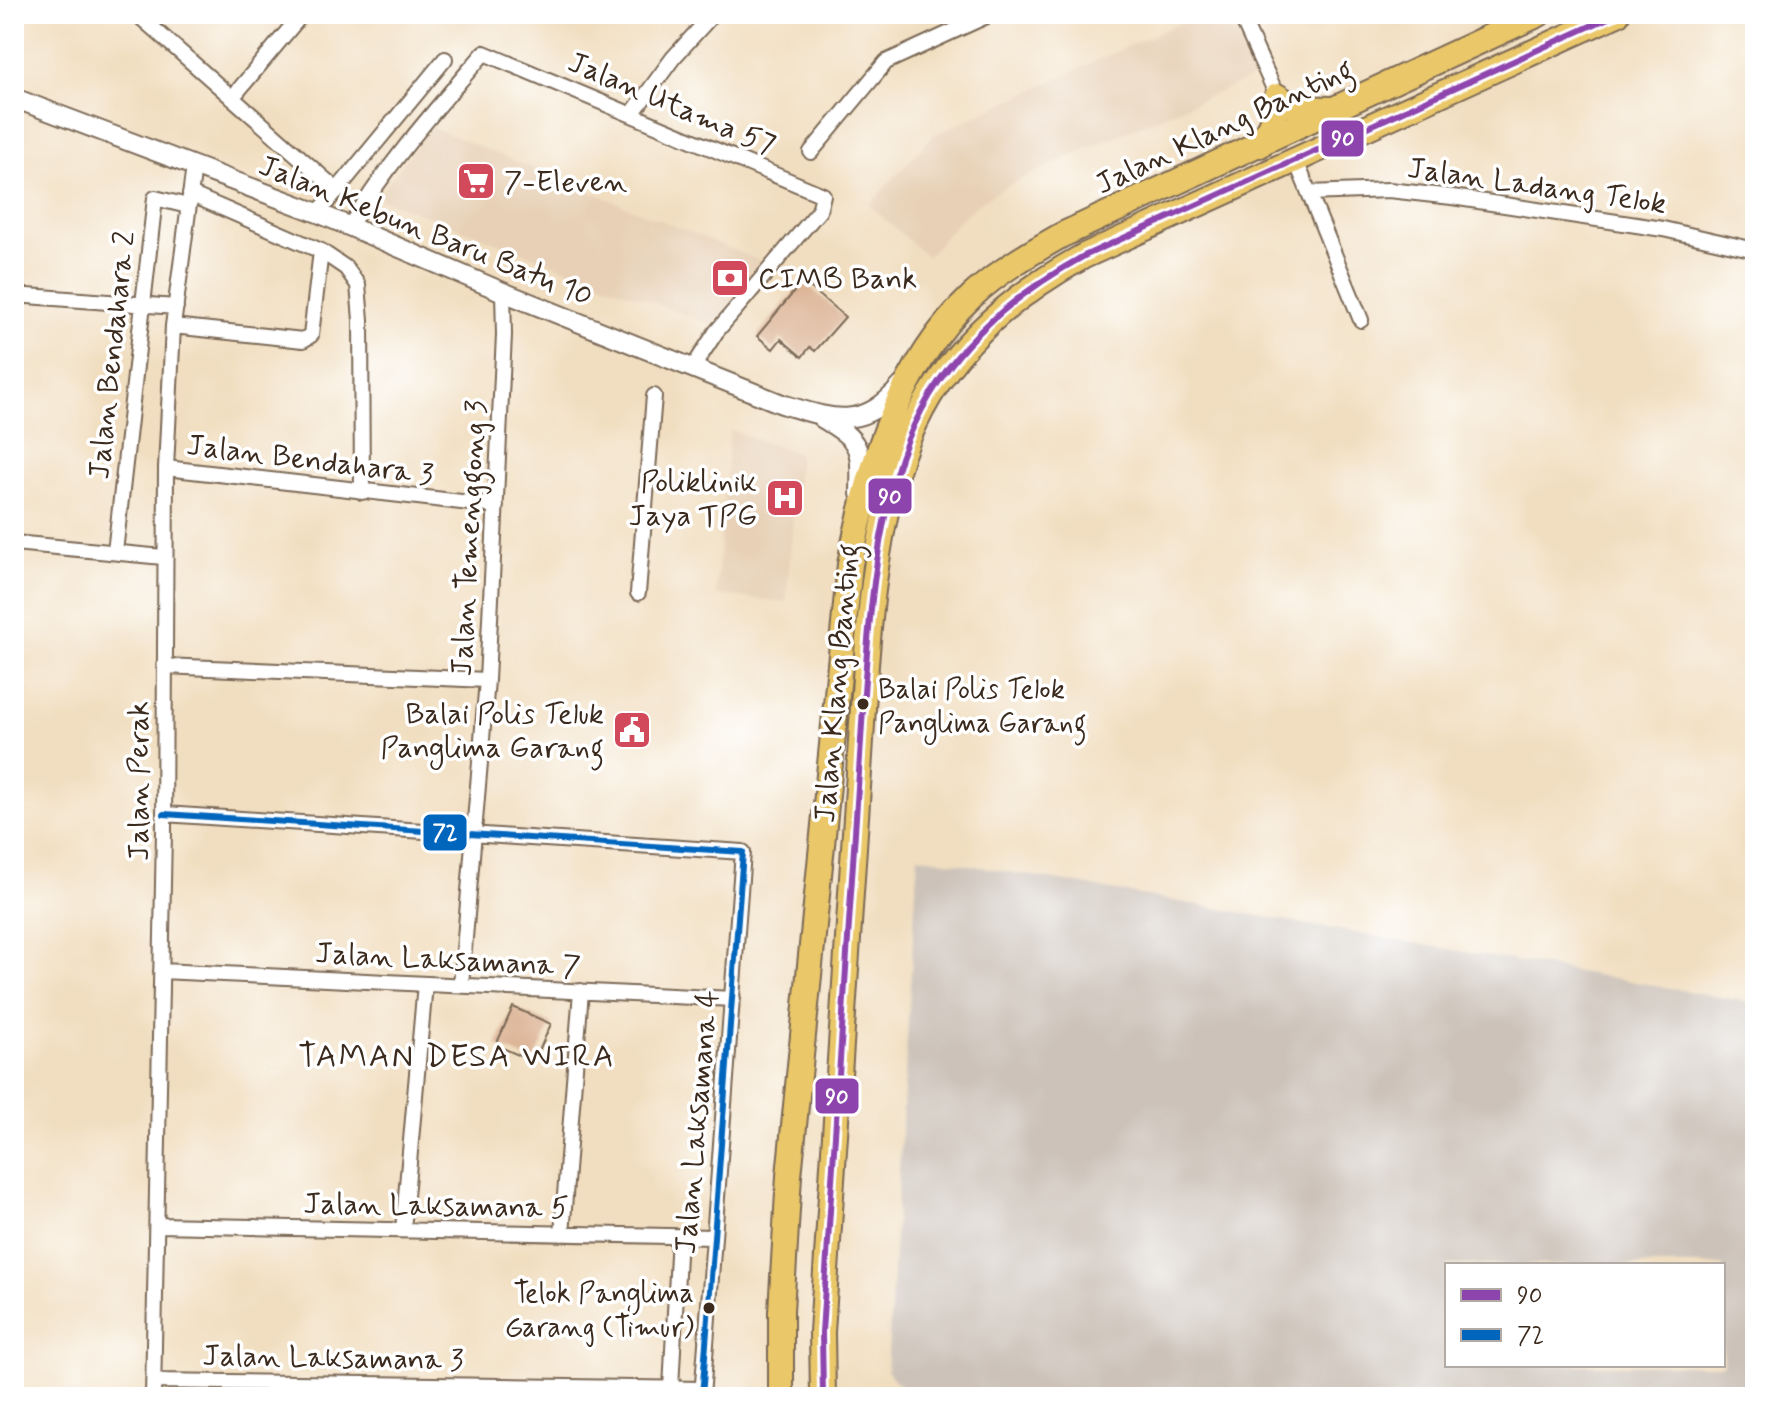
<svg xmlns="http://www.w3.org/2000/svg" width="1769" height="1411" font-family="Mynerve,sans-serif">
	<rect width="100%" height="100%" fill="#fff"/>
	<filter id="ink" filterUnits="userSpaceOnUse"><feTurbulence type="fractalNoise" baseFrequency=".0125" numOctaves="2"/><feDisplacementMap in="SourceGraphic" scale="16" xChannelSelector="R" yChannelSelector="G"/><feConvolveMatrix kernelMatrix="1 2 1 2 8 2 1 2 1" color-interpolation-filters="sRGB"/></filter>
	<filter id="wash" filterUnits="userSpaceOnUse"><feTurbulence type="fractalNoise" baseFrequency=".006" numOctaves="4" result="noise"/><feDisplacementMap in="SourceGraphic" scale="32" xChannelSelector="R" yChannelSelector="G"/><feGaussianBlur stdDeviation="1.8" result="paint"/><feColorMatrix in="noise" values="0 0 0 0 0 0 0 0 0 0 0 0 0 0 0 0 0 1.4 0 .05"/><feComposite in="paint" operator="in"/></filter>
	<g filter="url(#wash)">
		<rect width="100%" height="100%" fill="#f1dec0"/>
		<!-- built -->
		<path fill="#e7d0b5" d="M 1199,14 L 1234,14 L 1259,75 L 1067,157 L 1007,186 L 980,202 L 959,220 L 927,257 L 869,205 L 934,135 Z
			M 431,127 L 763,262 L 713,325 L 377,197 Z
			M 730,430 L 799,454 L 786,602 L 716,595 Z"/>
		<!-- industrial -->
		<path fill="#ccc2b9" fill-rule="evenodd" d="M 918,856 L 1755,1003 L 1755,1397 L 910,1397 L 887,1371 ZM 1447,1265 L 1723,1265 L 1723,1365 L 1447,1365 Z"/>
		<g id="blocks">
			<!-- building -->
			<path fill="#ddb597" d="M 803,281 L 845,317 L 815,351 L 810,347 L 802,357 L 781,339 L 773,349 L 757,336 Z
				M 513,1007 L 551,1024 L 534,1062 L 496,1045 Z"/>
		</g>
	</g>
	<g filter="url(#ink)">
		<use href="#blocks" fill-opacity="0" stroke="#7b6957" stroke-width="2"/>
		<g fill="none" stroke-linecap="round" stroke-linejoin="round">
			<defs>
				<path id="minor" d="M 137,14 L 338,191
					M 1240,14 L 1279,100
					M 232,98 L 302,14
					M 632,114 L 673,58 L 713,14
					M 14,147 L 14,145
					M 811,152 L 886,62 L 991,14
					M 1296,161 L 1361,320
					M 1309,193 L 1389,190 L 1452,197 L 1663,229 L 1755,250
					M 190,194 L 321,251 L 346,268 L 358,285 L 361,320 L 362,492
					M 318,213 L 445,59
					M 350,226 C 387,164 437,108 484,53 L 823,195 L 819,211 L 716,332 L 692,369
					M 14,295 L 176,307
					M 173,326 L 303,340 L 311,335 L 321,251
					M 166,468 L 496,506
					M 14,543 L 163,557
					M 115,552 L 155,198 L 188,206
					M 638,593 L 654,396
					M 164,666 L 487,680
					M 164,814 L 743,852 L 702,1397
					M 161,971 L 733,999
					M 461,985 L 487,680 L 504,335 L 503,292
					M 158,1225 L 713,1237
					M 403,1230 L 425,984
					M 562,1234 L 581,991
					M 154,1381 L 703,1389
					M 671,1388 L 679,1236
					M 153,1397 L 164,832 L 166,468 L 173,326 L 194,166"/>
				<path id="tertiary" d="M 14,98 L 318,213 L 503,292 L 782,404 C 835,420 862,431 902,385
					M 822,418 C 862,442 861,447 860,494"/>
				<path id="trunk" d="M 1260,145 L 1275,115 L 1277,96 L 1296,108 L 1331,109
					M 781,1397 L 781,1311 L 789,1176 L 850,564 C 868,469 899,365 972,296 C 999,271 1030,253 1062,235 L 1539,14
					M 823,1397 L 822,1332 C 835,1146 845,959 859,772 C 866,668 869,536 908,439 C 943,354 1006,299 1084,256 L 1617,14"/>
			</defs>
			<!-- minor casing -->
			<use href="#minor" stroke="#7b6957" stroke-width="18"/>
			<!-- tertiary casing -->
			<use href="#tertiary" stroke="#7b6957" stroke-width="22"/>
			<!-- trunk casing -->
			<use href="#trunk" stroke="#7b6957" stroke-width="28"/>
			<!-- minor -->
			<use href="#minor" stroke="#fff" stroke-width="14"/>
			<!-- tertiary -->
			<use href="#tertiary" stroke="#fff" stroke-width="18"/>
			<!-- trunk -->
			<use href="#trunk" stroke="#eac769" stroke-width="24"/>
			<defs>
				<path id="bus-1" d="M 823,1397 L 822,1332 C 835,1146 845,959 859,772 C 866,668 869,536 908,439 C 943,354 1006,299 1084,256 L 1617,14"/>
				<path id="bus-2" d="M 164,814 L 743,852 L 702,1397"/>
			</defs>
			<!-- bus-1 casing -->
			<use href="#bus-1" stroke="#fff" stroke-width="12"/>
			<!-- bus-2 casing -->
			<use href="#bus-2" stroke="#fff" stroke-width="12"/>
			<!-- bus-1 -->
			<use href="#bus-1" stroke="#8e44ad" stroke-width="6"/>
			<!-- bus-2 -->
			<use href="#bus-2" stroke="#0065bd" stroke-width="6"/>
		</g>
	</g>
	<!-- icons -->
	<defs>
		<symbol id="supermarket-square" viewBox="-11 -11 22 22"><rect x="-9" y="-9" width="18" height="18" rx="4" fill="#d1495b" stroke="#fff"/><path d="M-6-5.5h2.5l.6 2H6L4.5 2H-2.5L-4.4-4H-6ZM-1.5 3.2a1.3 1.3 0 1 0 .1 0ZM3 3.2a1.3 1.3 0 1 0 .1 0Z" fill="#fff"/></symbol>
		<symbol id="bank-square" viewBox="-11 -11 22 22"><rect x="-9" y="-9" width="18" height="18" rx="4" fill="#d1495b" stroke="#fff"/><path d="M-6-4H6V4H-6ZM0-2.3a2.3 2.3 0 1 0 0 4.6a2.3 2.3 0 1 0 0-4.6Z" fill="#fff"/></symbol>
		<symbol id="hospital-square" viewBox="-11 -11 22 22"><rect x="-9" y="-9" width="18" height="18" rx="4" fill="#d1495b" stroke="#fff"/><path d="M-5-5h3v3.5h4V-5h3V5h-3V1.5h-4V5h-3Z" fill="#fff"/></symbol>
		<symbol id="civic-square" viewBox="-11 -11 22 22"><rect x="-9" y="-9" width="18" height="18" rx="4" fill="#d1495b" stroke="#fff"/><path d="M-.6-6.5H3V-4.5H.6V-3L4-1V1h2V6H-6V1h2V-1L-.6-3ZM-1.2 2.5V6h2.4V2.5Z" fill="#fff"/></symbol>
	</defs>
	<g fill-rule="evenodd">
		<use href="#supermarket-square" x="454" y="159" width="44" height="44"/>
		<use href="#bank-square" x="708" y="256" width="44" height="44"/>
		<use href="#hospital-square" x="763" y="476" width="44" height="44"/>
		<use href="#civic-square" x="610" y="708" width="44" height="44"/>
	</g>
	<!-- markers -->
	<g fill="#3b2a1e" stroke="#fff" stroke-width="3">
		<circle cx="863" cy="704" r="7"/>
		<circle cx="709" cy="1308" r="7"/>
	</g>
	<g text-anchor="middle" stroke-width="7" stroke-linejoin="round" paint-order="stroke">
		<!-- bus labels -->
		<g font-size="28" fill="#3b2a1e" stroke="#fff" text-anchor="start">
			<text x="878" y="698">Balai Polis Telok<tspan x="878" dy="34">Panglima Garang</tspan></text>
			<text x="694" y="1302" text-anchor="end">Telok Panglima<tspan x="694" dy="34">Garang (Timur)</tspan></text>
		</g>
		<!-- street labels -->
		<g font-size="30" fill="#3b2a1e" stroke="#fff">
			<text transform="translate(672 103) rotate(23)" y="10">Jalan Utama 57</text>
			<text transform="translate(1224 126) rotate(-25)" y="10">Jalan Klang Banting</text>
			<text transform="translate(1537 185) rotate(8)" y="10">Jalan Ladang Telok</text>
			<text transform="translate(426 230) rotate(22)" y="10">Jalan Kebun Baru Batu 10</text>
			<text transform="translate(111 355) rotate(-84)" y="10">Jalan Bendahara 2</text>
			<text transform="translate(310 459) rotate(7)" y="10">Jalan Bendahara 3</text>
			<text transform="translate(468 538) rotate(-87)" y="10">Jalan Temenggong 3</text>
			<text transform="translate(836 683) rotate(-85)" y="10">Jalan Klang Banting</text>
			<text transform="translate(138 781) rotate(-90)" y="10">Jalan Perak</text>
			<text transform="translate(448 959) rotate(3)" y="10">Jalan Laksamana 7</text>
			<text transform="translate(696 1122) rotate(-85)" y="10">Jalan Laksamana 4</text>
			<text transform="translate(436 1205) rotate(1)" y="10">Jalan Laksamana 5</text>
			<text transform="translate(333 1357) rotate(1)" y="10">Jalan Laksamana 3</text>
		</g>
		<!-- poi labels -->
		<g font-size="30" fill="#3b2a1e" stroke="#fff" text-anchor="start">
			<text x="504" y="191">7-Eleven</text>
			<text x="758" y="288">CIMB Bank</text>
			<text x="757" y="491" text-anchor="end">Poliklinik<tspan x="757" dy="34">Jaya TPG</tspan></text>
			<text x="604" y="723" text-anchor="end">Balai Polis Teluk<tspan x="604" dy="34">Panglima Garang</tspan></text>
		</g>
		<!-- neighbourhood labels -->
		<g font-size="32" letter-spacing="2" fill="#3b2a1e" stroke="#fff">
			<text x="457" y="1066">TAMAN DESA WIRA</text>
		</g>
	</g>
	<g stroke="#fff" stroke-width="3">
		<rect x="1320" y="119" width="45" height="39" rx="8" fill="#8e44ad"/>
		<rect x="867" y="477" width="46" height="38" rx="8" fill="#8e44ad"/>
		<rect x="422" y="813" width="46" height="39" rx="8" fill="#0065bd"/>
		<rect x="814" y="1077" width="46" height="38" rx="8" fill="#8e44ad"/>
	</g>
	<g font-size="22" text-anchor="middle" font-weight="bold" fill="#fff">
		<text x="1343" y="146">90</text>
		<text x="890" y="504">90</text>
		<text x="445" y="840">72</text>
		<text x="837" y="1104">90</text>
	</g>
	<!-- margin -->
	<rect width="1769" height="1411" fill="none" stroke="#fff" stroke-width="48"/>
	<!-- legend -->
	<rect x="1445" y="1263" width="280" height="104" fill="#ffffff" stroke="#b1aaa5" stroke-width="2"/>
	<rect x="1461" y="1289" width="40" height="12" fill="#8e44ad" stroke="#b1aaa5" stroke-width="2"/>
	<text x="1517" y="1303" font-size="24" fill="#3b2a1e">90</text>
	<rect x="1461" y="1329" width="40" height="12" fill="#0065bd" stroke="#b1aaa5" stroke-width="2"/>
	<text x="1517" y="1343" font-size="24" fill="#3b2a1e">72</text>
</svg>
